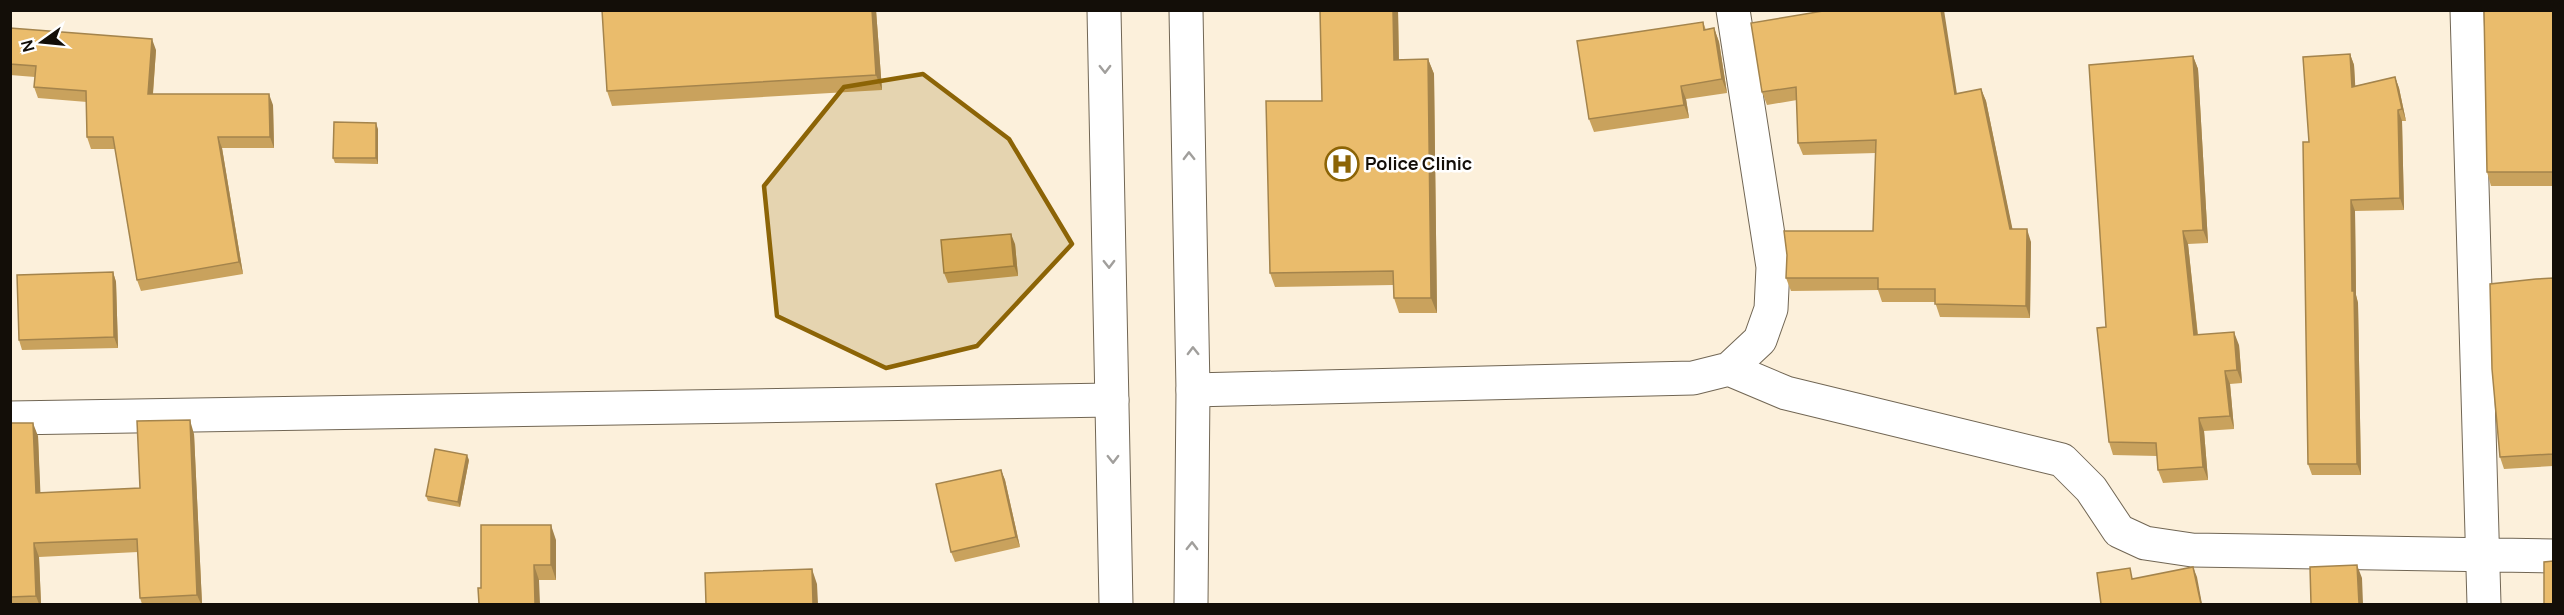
<svg xmlns="http://www.w3.org/2000/svg" width="2564" height="615" font-family="Manrope,sans-serif">
	<rect width="100%" height="100%" fill="#fcf0db"/>
	<g fill="none" stroke-linecap="round" stroke-linejoin="round">
		<defs>
			<path id="minor" d="M 2467,10 L 2484,604
				M 1729,369 L 1786,393 L 2062,460 L 2091,489 L 2119,531 L 2145,543 L 2192,550 L 2554,556
				M 1193,390 L 1693,378 L 1729,369 L 1760,340 L 1771,309 L 1773,267 L 1733,10
				M 10,418 L 1112,400"/>
			<path id="trunk" d="M 1104,10 L 1116,604
				M 1186,10 L 1193,390 L 1191,604"/>
		</defs>
		<!-- minor casing -->
		<use href="#minor" stroke="#716654" stroke-width="35"/>
		<!-- trunk casing -->
		<use href="#trunk" stroke="#716654" stroke-width="35"/>
		<!-- minor -->
		<use href="#minor" stroke="#fff" stroke-width="33"/>
		<!-- trunk -->
		<use href="#trunk" stroke="#fff" stroke-width="33"/>
	</g>
	<!-- wall -->
	<path fill="#c9a25d" d="M 876,10 L 882,90 L 612,106 L 607,91 Z
		M 1320,10 L 1398,10 L 1399,60 L 1428,59 L 1434,74 L 1437,313 L 1399,313 L 1394,298 L 1393,285 L 1275,287 L 1270,273 L 1322,101 Z
		M 1829,10 L 1957,94 L 1981,89 L 1986,101 L 2012,229 L 2031,242 L 2030,318 L 1940,317 L 1935,302 L 1882,302 L 1878,290 L 1791,291 L 1786,278 L 1873,231 L 1876,153 L 1803,155 L 1798,143 L 1797,100 L 1767,105 L 1762,92 Z
		M 2553,10 L 2553,186 L 2491,186 L 2487,172 Z
		M 1703,22 L 1706,30 L 1714,28 L 1719,42 L 1727,93 L 1686,99 L 1689,118 L 1594,132 L 1589,119 Z
		M 10,28 L 156,50 L 153,94 L 273,105 L 274,148 L 222,148 L 243,274 L 141,291 L 137,280 L 115,149 L 91,149 L 87,137 L 87,102 L 38,98 L 34,87 L 35,77 L 10,75 Z
		M 2350,54 L 2354,65 L 2355,86 L 2395,77 L 2399,88 L 2406,121 L 2402,121 L 2404,210 L 2355,211 L 2356,295 L 2358,303 L 2361,475 L 2312,475 L 2308,464 Z
		M 2193,56 L 2198,69 L 2208,243 L 2188,244 L 2198,335 L 2239,345 L 2242,383 L 2230,384 L 2234,429 L 2204,431 L 2208,480 L 2163,483 L 2158,470 L 2157,456 L 2113,455 L 2109,442 L 2106,327 Z
		M 378,129 L 378,164 L 335,163 L 333,158 Z
		M 1015,244 L 1018,276 L 948,283 L 944,273 Z
		M 113,272 L 116,282 L 118,348 L 22,350 L 19,340 Z
		M 2553,278 L 2553,466 L 2504,469 L 2500,457 Z
		M 10,423 L 38,436 L 40,493 L 140,488 L 194,434 L 202,604 L 142,604 L 140,598 L 138,552 L 39,557 L 41,604 L 10,604 Z
		M 469,460 L 460,507 L 428,501 L 426,496 Z
		M 1001,470 L 1005,480 L 1020,547 L 955,562 L 951,552 Z
		M 556,540 L 556,580 L 539,580 L 481,588 Z"/>
	<!-- shaded-wall -->
	<path fill="#a4844c" d="M 872,10 L 876,10 L 882,90 L 876,75 Z
		M 1393,10 L 1398,10 L 1399,74 L 1394,60 Z
		M 1941,10 L 1944,10 L 1959,107 L 1955,94 Z
		M 1714,28 L 1719,42 L 1727,93 L 1722,79 Z
		M 152,39 L 156,50 L 152,105 L 148,94 Z
		M 2350,54 L 2354,65 L 2356,98 L 2352,87 Z
		M 2193,56 L 2198,69 L 2208,243 L 2203,230 Z
		M 1428,59 L 1434,74 L 1437,313 L 1431,298 Z
		M 2395,77 L 2399,88 L 2406,121 L 2402,109 Z
		M 1681,86 L 1686,99 L 1689,118 L 1684,105 Z
		M 1981,89 L 1986,101 L 2015,241 L 2010,229 Z
		M 269,94 L 273,105 L 274,148 L 270,137 Z
		M 2398,110 L 2402,121 L 2404,210 L 2400,198 Z
		M 376,123 L 378,129 L 378,164 L 376,158 Z
		M 218,137 L 222,148 L 243,274 L 239,262 Z
		M 2351,200 L 2355,211 L 2356,295 L 2358,303 L 2361,475 L 2357,464 L 2352,291 Z
		M 2027,229 L 2031,242 L 2030,318 L 2026,306 Z
		M 2183,231 L 2188,244 L 2199,348 L 2194,335 Z
		M 1011,234 L 1015,244 L 1018,276 L 1014,266 Z
		M 113,272 L 116,282 L 118,348 L 114,337 Z
		M 2234,332 L 2239,345 L 2242,383 L 2237,370 Z
		M 2225,371 L 2230,384 L 2234,429 L 2230,416 Z
		M 2199,418 L 2204,431 L 2208,480 L 2203,467 Z
		M 190,420 L 194,434 L 202,604 L 201,604 L 197,595 Z
		M 33,423 L 38,436 L 41,506 L 36,493 Z
		M 467,455 L 469,460 L 460,507 L 458,502 Z
		M 1001,470 L 1005,480 L 1020,547 L 1016,537 Z
		M 551,525 L 556,540 L 556,580 L 551,565 Z
		M 34,543 L 39,557 L 41,604 L 39,604 L 36,596 Z
		M 534,565 L 539,580 L 540,604 L 535,604 Z
		M 2357,565 L 2362,578 L 2363,604 L 2359,604 Z
		M 2193,567 L 2197,577 L 2202,604 L 2201,604 Z
		M 812,569 L 817,584 L 818,604 L 813,604 Z"/>
	<!-- building -->
	<path fill="#eabc6c" stroke="#a4844c" stroke-width="1.5" d="M 602,10 L 872,10 L 876,75 L 607,91 Z
		M 1320,10 L 1393,10 L 1394,60 L 1428,59 L 1431,298 L 1394,298 L 1393,271 L 1270,273 L 1266,101 L 1322,101 Z
		M 1829,10 L 1941,10 L 1955,94 L 1981,89 L 2010,229 L 2027,229 L 2026,306 L 1935,304 L 1935,289 L 1878,289 L 1878,278 L 1786,278 L 1787,255 L 1784,231 L 1873,231 L 1876,140 L 1798,143 L 1796,87 L 1762,92 L 1751,23 Z
		M 2484,10 L 2553,10 L 2553,172 L 2487,172 Z
		M 1703,22 L 1704,30 L 1714,28 L 1722,79 L 1681,86 L 1684,105 L 1589,119 L 1577,41 Z
		M 10,28 L 152,39 L 148,94 L 269,94 L 270,137 L 218,137 L 239,262 L 137,280 L 113,137 L 87,137 L 86,91 L 34,87 L 36,66 L 10,64 Z
		M 2350,54 L 2352,87 L 2395,77 L 2402,109 L 2398,110 L 2400,198 L 2351,200 L 2352,291 L 2354,291 L 2357,464 L 2308,464 L 2303,142 L 2309,142 L 2303,57 Z
		M 2193,56 L 2203,230 L 2183,231 L 2194,335 L 2234,332 L 2237,370 L 2225,371 L 2230,416 L 2199,418 L 2203,467 L 2158,470 L 2156,443 L 2109,442 L 2097,328 L 2106,327 L 2089,65 Z
		M 334,122 L 376,123 L 376,158 L 333,158 Z
		M 1011,234 L 1014,266 L 944,273 L 941,240 Z
		M 113,272 L 114,337 L 19,340 L 17,275 Z
		M 2553,278 L 2553,454 L 2500,457 L 2492,369 L 2490,284 L 2536,279 Z
		M 190,420 L 197,595 L 140,598 L 137,539 L 34,543 L 36,596 L 10,597 L 10,423 L 33,423 L 36,493 L 140,488 L 137,421 Z
		M 435,449 L 467,455 L 458,502 L 426,496 Z
		M 1001,470 L 1016,537 L 951,552 L 936,484 Z
		M 481,525 L 551,525 L 551,565 L 534,565 L 535,604 L 479,604 L 478,588 L 481,588 Z
		M 2553,561 L 2553,604 L 2544,604 L 2544,562 Z
		M 2357,565 L 2359,604 L 2311,604 L 2310,567 Z
		M 2193,567 L 2201,604 L 2101,604 L 2097,573 L 2130,568 L 2132,579 Z
		M 812,569 L 813,604 L 706,604 L 705,573 Z"/>
	<!-- one-way arrows -->
	<defs><path id="oneway-chevron" d="M-2-3.5L2.5 0L-2 3.5" fill="none" stroke-width="1.6" stroke-linecap="round" stroke-linejoin="round" transform="scale(1.5)"/></defs>
	<g stroke="#a19f9c">
		<use href="#oneway-chevron" transform="translate(1105 69) rotate(89)"/>
		<use href="#oneway-chevron" transform="translate(1189 156) rotate(-91)"/>
		<use href="#oneway-chevron" transform="translate(1109 264) rotate(89)"/>
		<use href="#oneway-chevron" transform="translate(1193 351) rotate(-91)"/>
		<use href="#oneway-chevron" transform="translate(1113 459) rotate(89)"/>
		<use href="#oneway-chevron" transform="translate(1192 546) rotate(-89)"/>
	</g>
	<!-- marked area -->
	<path fill="#8c6406" fill-opacity="0.2" stroke="#8c6406" stroke-width="4.5" stroke-linejoin="round" d="M 923,74 L 1009,139 L 1072,244 L 977,346 L 886,368 L 777,316 L 764,186 L 844,87 Z"/>
	<!-- icons -->
	<defs>
		<symbol id="hospital-ring" viewBox="-11 -11 22 22"><circle r="9.5" fill="#fff" stroke="#8c6406" stroke-width="1.5"/><path d="M-5-5h3v3.5h4V-5h3V5h-3V1.5h-4V5h-3Z" fill="#8c6406"/></symbol>
	</defs>
	<g fill-rule="evenodd">
		<use href="#hospital-ring" x="1323" y="145" width="38" height="38"/>
	</g>
	<g text-anchor="middle" stroke-width="5" stroke-linejoin="round" paint-order="stroke">
		<!-- poi labels -->
		<g font-size="18" font-weight="bold" fill="#130e08" stroke="#fff" text-anchor="start">
			<text x="1365" y="170">Police Clinic</text>
		</g>
	</g>
	<!-- border -->
	<rect width="2564" height="615" fill="none" stroke="#130e08" stroke-width="24"/>
	<!-- north arrow -->
	<g transform="translate(42 42) rotate(255)" stroke="#ffffff" stroke-width="4.5" paint-order="stroke">
	<path d="M0-4.5L10 22L0 15L-10 22Z" fill="#130e08"/>
	<text y="-9" font-size="16" font-weight="bold" text-anchor="middle" fill="#130e08">N</text>
	</g>
</svg>
